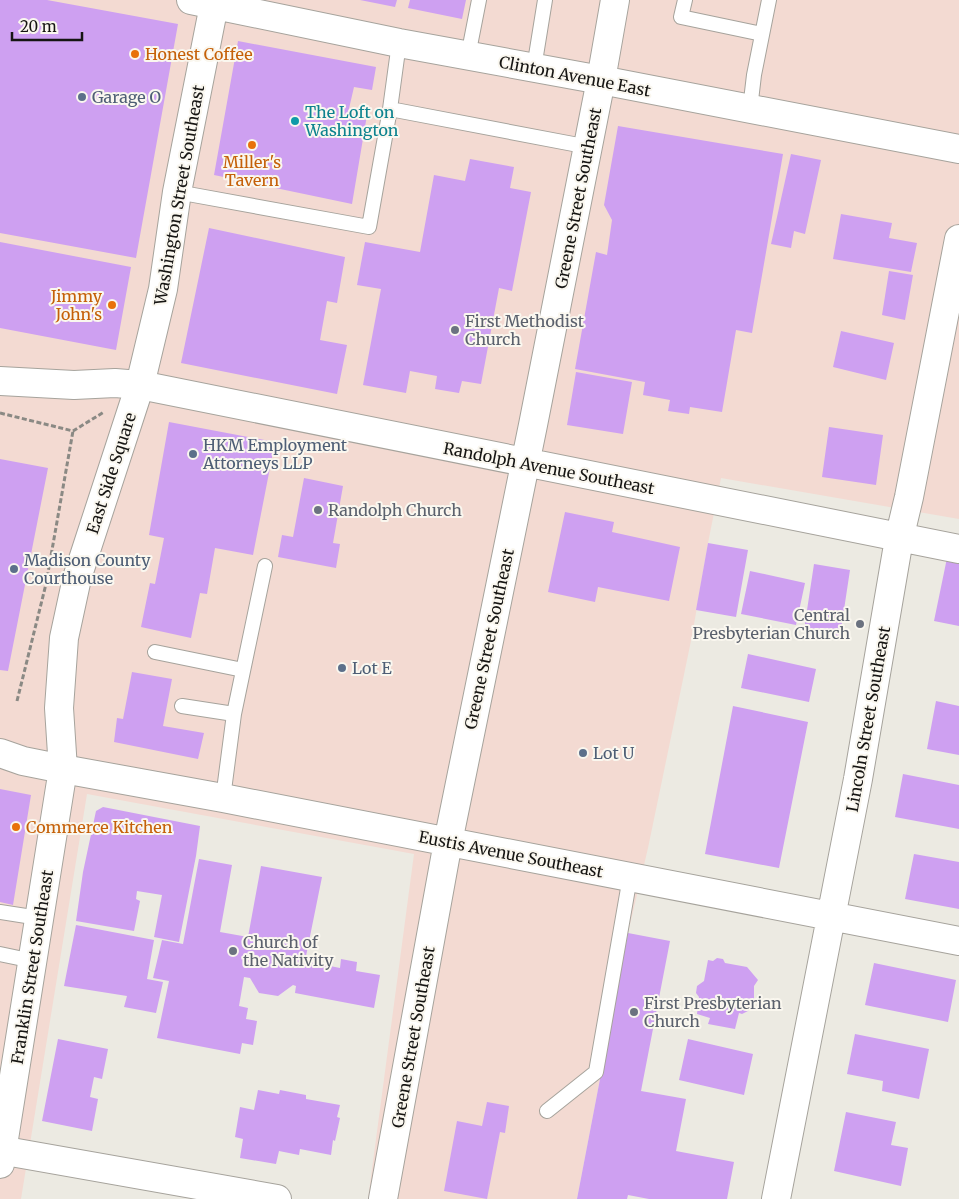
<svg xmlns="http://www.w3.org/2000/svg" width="959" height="1199" font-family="Merriweather,serif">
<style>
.commercial{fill:#f3dad2}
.building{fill:#cea0f1}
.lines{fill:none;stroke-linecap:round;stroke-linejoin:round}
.lane-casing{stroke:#a6a39c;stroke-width:16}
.street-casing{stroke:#a6a39c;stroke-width:30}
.secondary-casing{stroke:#a6a39c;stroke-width:30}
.path{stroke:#8a8984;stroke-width:3;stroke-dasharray:5 2.5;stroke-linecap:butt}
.lane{stroke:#fff;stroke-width:14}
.street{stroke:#fff;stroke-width:28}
.secondary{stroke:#fff;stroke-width:28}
.food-dot{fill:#e8710a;stroke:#faf7ef;stroke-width:2}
.service-dot{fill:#5c6f8a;stroke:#faf7ef;stroke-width:2}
.culture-dot{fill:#0f9aa8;stroke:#faf7ef;stroke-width:2}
.worship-dot{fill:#6b7280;stroke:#faf7ef;stroke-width:2}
.labels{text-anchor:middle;stroke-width:4;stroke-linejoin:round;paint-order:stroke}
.food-label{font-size:16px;fill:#c56008;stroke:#faf7ef;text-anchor:start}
.street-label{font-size:16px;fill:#161513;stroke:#faf7ef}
.service-label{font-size:16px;fill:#4e5e75;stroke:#faf7ef;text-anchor:start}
.culture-label{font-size:16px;fill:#0d838f;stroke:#faf7ef;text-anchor:start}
.worship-label{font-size:16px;fill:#5b616d;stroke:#faf7ef;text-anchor:start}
</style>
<rect width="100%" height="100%" fill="#eceae2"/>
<path class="commercial" d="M0,0h959v519l-238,-41 -13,65 -16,93 -44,212 -20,85 -51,266h-209l46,-345 -327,-60 -66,405h-21z"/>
<path class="building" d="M0,0h47l131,24 -42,234 -136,-25z
M360,0h37l-2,7z
M410,0h56l-4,19 -54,-11z
M238,41l138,26 -4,23 -18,-3 -6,26 19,2 -15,89 -138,-29z
M618,126l165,28 -31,179 -16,-3 -14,82 -32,-5 -1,7 -21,-3 2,-11 -27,-5 2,-13 -70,-13 21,-117 11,3 5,-35 -8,-15z
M791,154l30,6 -16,74 -11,-3 -3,17 -20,-4z
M470,159l44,8 -4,21 21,4 -19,99 -13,-3 -18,96 -19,-3 -3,12 -24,-4 2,-13 -27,-5 -4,22 -43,-8 18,-96 -24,-4 8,-43 55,10 14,-77 31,6z
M841,214l51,9 -3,15 28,5 -6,29 -78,-13z
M209,228l136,29 -8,46 -10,-2 -7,39 27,5 -10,49 -156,-31z
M0,242l131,25 -15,83 -116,-22z
M889,271l24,4 -8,45 -23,-5z
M841,331l53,12 -8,37 -53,-13z
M576,372l56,10 -9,52 -56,-9z
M169,422l106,20 -22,113 -38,-7 -8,46 -7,-1 -9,45 -50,-11 9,-44 5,1 9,-46 -15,-3z
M829,427l54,8 -7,50 -54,-8z
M0,459l48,9 -40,203 -8,-1z
M304,478l39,8 -10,57 7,1 -4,24 -58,-11 4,-22 11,2z
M565,512l49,10 -2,10 68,15 -11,54 -71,-14 -3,15 -47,-10z
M708,543l40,7 -12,67 -40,-7z
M947,558l12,2v66l-25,-5z
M814,564l36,6 -10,66 -36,-6z
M750,571l55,12 -9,42 -55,-11z
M748,654l68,15 -7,33 -68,-14z
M132,672l40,7 -9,47 41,7 -6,26 -84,-17 3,-24 6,1z
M936,701l23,5v49l-32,-6z
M733,706l75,16 -29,146 -74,-14z
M903,774l56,11v44l-64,-12z
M0,789l31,6 -18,110 -13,-3z
M103,807l97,19 -4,30 -17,86 -25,-5 8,-42 -25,-4 -1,8 4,2 -6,30 -58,-10 7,-49 13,-61z
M914,854l45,8v47l-54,-10z
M199,859l33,6 -12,67 28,5 13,-71 61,11 -17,84 35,7 1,-9 16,3 -1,9 24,4 -6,33 -79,-15 1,-7 -3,-1 -15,11 -19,-3 -9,-15 -6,-1 -5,29 9,2 -2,11 11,2 -4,24 -11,-2 -2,11 -83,-16 12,-57 -16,-3 9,-38 21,4z
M76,925l78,15 -7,39 16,3 -7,31 -32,-6 3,-11 -63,-10z
M628,933l42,8 -29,150 45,8 -10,52 58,11 -7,37h-78l-21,-4 -1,4h-50z
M717,958l6,1 2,4 22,4 11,13 -4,6v16l-6,9 -6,3 -3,-1 -4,16 -27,-5 2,-6 -13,-4 2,-17 -3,-4 1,-7 7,-5 4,-21 5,1z
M874,963l82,17 -8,42 -83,-17z
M855,1034l74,15 -10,50 -37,-8 1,-10 -36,-7z
M58,1039l50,10 -6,30 -8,-2 -4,20 8,2 -6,32 -50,-10z
M688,1039l65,15 -9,41 -65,-15z
M258,1090l21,4 1,-4 26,5v4l34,6 -3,12 3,1 -5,23 -2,-1 -2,15 -31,-6 -1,6 -20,-4 -3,13 -36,-6 3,-19 -8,-2 5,-30 14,3z
M487,1102l22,4 -4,27 -5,-1 -13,67 -43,-8 13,-70 25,5z
M846,1112l50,10 -5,23 17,3 -7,38 -67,-15z"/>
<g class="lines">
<g class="lane-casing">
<path id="lane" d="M685,0l-4,17 81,17
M468,56l11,-56
M534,68l11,-68
M390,109l199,38
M750,109l4,-34 15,-75
M177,192l192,35 21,-118 9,-66
M155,652l88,18
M182,706l52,8
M223,798l11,-84 31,-148
M0,912l39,6
M0,954l33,7
M547,1111l49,-39 34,-195"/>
</g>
<g class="street-casing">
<path id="street" d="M0,381l74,4 41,-2 25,2 819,164
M63,769l160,29 736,143
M0,1150l277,49
M383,1199l65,-357 85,-417 68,-345
M776,1199l82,-420 41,-240 10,-42 50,-258"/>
</g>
<g class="secondary-casing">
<path id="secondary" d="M191,0l208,43 202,37 358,69
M601,80l14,-80
M0,753l23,8 40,8
M0,1164l63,-395 -4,-61 5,-70 13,-60 63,-193 23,-96 14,-97 38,-192"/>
</g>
<path class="path" d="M0,413l73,18 31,-19
M17,701l29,-117 27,-153"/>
<use href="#lane" class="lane"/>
<use href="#street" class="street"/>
<use href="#secondary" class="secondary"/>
</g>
<g class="food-dot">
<circle cx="135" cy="54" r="5"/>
<circle cx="252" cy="145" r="5"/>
<circle cx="112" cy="305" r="5"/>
<circle cx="16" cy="827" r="5"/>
</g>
<g class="service-dot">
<circle cx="82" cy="97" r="5"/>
<circle cx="193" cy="454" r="5"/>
<circle cx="14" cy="569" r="5"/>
<circle cx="342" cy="668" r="5"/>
<circle cx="583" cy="753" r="5"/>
</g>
<circle class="culture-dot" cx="295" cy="121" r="5"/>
<g class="worship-dot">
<circle cx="455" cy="330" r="5"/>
<circle cx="318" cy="510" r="5"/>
<circle cx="860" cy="624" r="5"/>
<circle cx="233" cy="951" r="5"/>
<circle cx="634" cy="1012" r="5"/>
</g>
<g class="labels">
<g class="food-label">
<text x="145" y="60">Honest Coffee</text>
<text x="252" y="168" text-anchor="middle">Miller's<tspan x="252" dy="18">Tavern</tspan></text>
<text x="102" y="302" text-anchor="end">Jimmy<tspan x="102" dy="18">John's</tspan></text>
<text x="26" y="833">Commerce Kitchen</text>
</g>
<g class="street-label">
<text transform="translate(575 76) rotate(11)" y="6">Clinton Avenue East</text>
<text transform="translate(179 195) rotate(-80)" y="6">Washington Street Southeast</text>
<text transform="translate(578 198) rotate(-79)" y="6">Greene Street Southeast</text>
<text transform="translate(549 468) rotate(11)" y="6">Randolph Avenue Southeast</text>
<text transform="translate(111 473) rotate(-72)" y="6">East Side Square</text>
<text transform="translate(489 639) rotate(-78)" y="6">Greene Street Southeast</text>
<text transform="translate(868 719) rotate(-80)" y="6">Lincoln Street Southeast</text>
<text transform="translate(511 854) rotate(11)" y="6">Eustis Avenue Southeast</text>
<text transform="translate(32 967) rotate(-81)" y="6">Franklin Street Southeast</text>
<text transform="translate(413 1037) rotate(-80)" y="6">Greene Street Southeast</text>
</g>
<g class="service-label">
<text x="92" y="103">Garage O</text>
<text x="203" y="451">HKM Employment<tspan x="203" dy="18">Attorneys LLP</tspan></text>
<text x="24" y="566">Madison County<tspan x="24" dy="18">Courthouse</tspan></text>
<text x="352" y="674">Lot E</text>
<text x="593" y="759">Lot U</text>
</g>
<g class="culture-label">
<text x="305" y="118">The Loft on<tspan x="305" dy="18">Washington</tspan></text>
</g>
<g class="worship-label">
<text x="465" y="327">First Methodist<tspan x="465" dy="18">Church</tspan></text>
<text x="328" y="516">Randolph Church</text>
<text x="850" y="621" text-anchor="end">Central<tspan x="850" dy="18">Presbyterian Church</tspan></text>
<text x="243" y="948">Church of<tspan x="243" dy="18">the Nativity</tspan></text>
<text x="644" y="1009">First Presbyterian<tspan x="644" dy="18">Church</tspan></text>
</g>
</g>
<path d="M12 32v8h70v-8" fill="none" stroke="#161513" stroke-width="2.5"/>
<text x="20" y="32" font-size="15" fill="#161513" stroke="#faf7ef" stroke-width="4" paint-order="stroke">20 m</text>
</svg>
